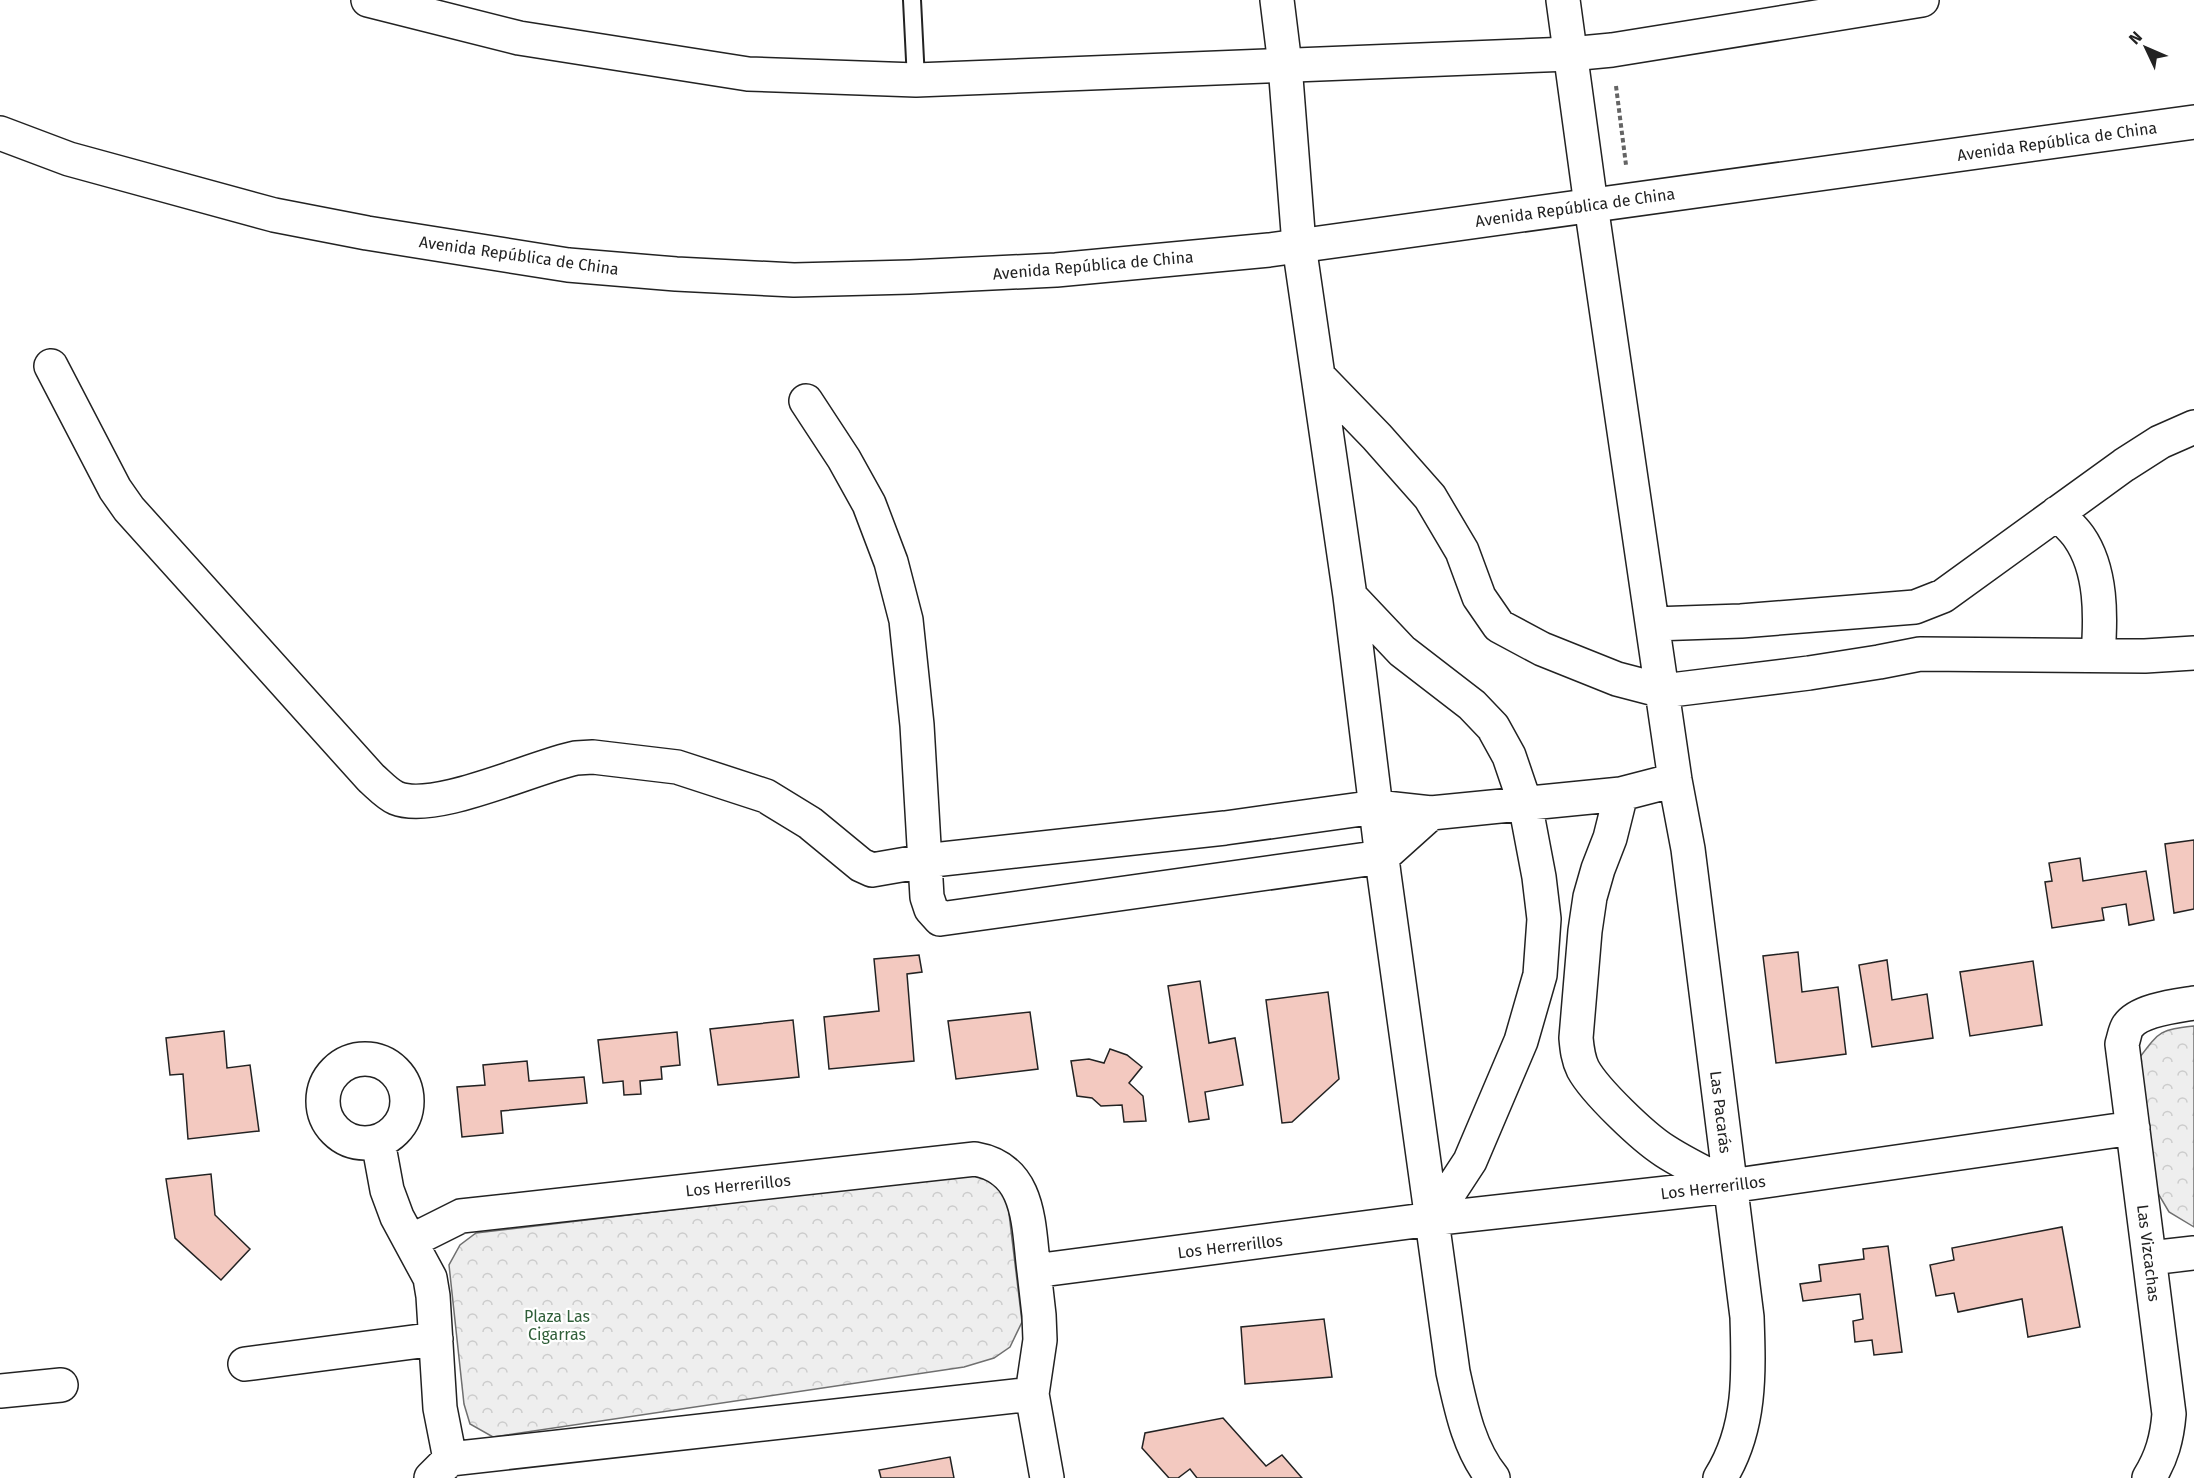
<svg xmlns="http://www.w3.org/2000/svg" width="2194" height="1478" font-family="'Fira Sans',sans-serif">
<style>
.forest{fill:url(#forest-crowns);stroke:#6f6f6f;stroke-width:1.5}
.building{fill:#f3c9c0;stroke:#222;stroke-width:1.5}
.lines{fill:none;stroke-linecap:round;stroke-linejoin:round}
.lane-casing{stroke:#222;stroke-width:20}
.street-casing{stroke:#222;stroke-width:36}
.secondary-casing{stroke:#222;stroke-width:36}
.path{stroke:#646464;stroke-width:4;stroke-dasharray:4.5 3;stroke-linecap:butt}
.lane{stroke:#fff;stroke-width:16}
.street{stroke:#fff;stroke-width:33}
.secondary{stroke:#fff;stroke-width:33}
.labels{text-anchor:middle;stroke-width:4.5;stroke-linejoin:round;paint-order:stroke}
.street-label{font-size:16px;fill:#222;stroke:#fff}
.park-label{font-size:16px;fill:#2f5e38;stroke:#fff}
</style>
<defs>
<pattern id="forest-crowns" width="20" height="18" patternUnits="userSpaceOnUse" patternTransform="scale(1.5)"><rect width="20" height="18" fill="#eee"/><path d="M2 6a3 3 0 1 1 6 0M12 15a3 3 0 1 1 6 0" fill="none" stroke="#ccc"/></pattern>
</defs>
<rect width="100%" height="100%" fill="#fff"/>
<path class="forest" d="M2194,1026v201l-25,-15 -13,-22 -16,-133c20,-27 21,-27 54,-31z
M969,1175l16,3 22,19 15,125 -12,25 -16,11 -30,9 -471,70 -23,-13 -6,-20 -15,-139 11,-20 16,-12z"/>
<path class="building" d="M2194,840v69l-20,4 -9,-69z
M2080,858l3,23 63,-10 8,49 -25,5 -3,-21 -24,4 2,12 -52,8 -7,-46 7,-1 -3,-18z
M1798,952l4,40 36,-5 8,67 -70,9 -13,-107z
M919,955l3,17 -15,2 7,87 -85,8 -5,-52 55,-6 -5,-52z
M1887,960l5,40 35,-6 6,44 -61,9 -13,-82z
M2033,961l9,64 -72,11 -10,-64z
M1200,981l9,62 26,-5 8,47 -38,7 4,27 -20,3 -21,-136z
M1328,992l11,87 -47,43 -10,1 -16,-123z
M1030,1012l8,57 -82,10 -8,-58z
M793,1020l6,57 -81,8 -8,-56z
M224,1031l3,37 23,-3 9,66 -71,8 -5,-65 -13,1 -4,-37z
M677,1032l3,33 -19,2 1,12 -22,2 1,13 -17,1 -1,-14 -20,2 -5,-43z
M1110,1049l17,6 15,12 -13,16 14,13 3,25 -22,1 -2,-17 -21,1 -9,-8 -15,-2 -6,-35 18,-2 15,4z
M527,1061l2,20 55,-4 3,26 -86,8 2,22 -41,4 -5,-50 28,-2 -2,-20z
M211,1174l4,41 35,34 -29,31 -46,-42 -9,-59z
M2062,1227l18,100 -52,10 -6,-38 -64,13 -4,-19 -18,3 -6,-31 24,-5 -2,-12z
M1888,1246l14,106 -28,3 -2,-15 -17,2 -2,-21 10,-2 -3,-25 -57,7 -3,-17 21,-3 -2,-16 45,-6 -1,-10z
M1324,1319l8,58 -87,7 -4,-57z
M1223,1418l43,48 16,-11 20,23h-105l-7,-9 -12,9h-9l-27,-30 3,-15z
M950,1457l4,21h-73l-2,-8z"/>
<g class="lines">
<g class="lane-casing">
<path id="lane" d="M912,0l4,80"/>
</g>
<g class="street-casing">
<path id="street" d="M1277,0l8,65 14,180 51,351 34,278 69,498c8,36 16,77 40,106
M1563,0l28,205 84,575 13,69 59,468c2,56 4,112 -27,161
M51,366l64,123 14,20 242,269c7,6 16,16 25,20 39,16 136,-31 180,-40l17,-1 84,10 89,29 44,27 51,42 11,5 52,-9 301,-33 151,-21 55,6 190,-19 54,-14
M1318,376l59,61 53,60 32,54 17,46 20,29 43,23 75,30 46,12 146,-18 70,-11 41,-8 225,2 49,-3
M806,401l38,58 25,45 22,58 15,58 11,105 10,172 4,12 9,10 442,-62 49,-44
M2057,513c7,8 16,15 22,24 23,33 22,80 19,118
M1350,596l52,55 70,54 21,22 16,29 16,47 14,74 5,42 -4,56 -19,66 -51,120 -38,58
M1653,624l88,-3 174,-14 28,-11 181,-131 36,-23 34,-15
M1621,794l-11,44 -12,31 -8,28 -5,34 -9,107c1,11 2,21 7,31 12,22 60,68 82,82 20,13 43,24 65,35
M323 1101a42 42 0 1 1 84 0a42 42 0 1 1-84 0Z
M378,1141l9,49 10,27 33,61 3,18 7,112 10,51 -19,19
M411,1241l50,-25 514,-57c57,10 53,67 59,112l398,-52 298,-33 403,-58
M2150,1258l44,-5
M245,1364l191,-25
M0,1391l61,-6
M1032,1394l15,84
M450,1459l582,-65 8,-54 -1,-25 -5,-44
M2149,1478c13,-21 18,-40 20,-64l-47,-370c2,-6 3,-14 6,-18 11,-16 48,-20 66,-23"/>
</g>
<g class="secondary-casing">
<path id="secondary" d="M368,0l151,38 229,36 168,6 654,-26 42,-4 310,-50
M0,133l69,26 205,56 93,18 201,32 108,9 118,6 116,-3 146,-7 213,-20 925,-128"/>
</g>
<path class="path" d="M1616,86l10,79"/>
<use href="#lane" class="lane"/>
<use href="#street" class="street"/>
<use href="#secondary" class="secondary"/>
</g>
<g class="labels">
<g class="street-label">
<text transform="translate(2057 141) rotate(-8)" y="6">Avenida República de China</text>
<text transform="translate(1575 207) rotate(-8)" y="6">Avenida República de China</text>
<text transform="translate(519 255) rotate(8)" y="6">Avenida República de China</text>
<text transform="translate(1093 265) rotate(-5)" y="6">Avenida República de China</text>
<text transform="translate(1721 1112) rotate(83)" y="6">Las Pacarás</text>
<text transform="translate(738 1185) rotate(-6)" y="6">Los Herrerillos</text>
<text transform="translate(1713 1187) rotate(-7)" y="6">Los Herrerillos</text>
<text transform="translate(1230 1246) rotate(-7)" y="6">Los Herrerillos</text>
<text transform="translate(2149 1253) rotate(83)" y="6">Las Vizcachas</text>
</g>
<g class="park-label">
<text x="557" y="1322">Plaza Las<tspan x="557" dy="18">Cigarras</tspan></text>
</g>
</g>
<g transform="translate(2146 48) rotate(314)" stroke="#ffffff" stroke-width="4.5" paint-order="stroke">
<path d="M0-4.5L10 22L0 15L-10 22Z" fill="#222222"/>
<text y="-9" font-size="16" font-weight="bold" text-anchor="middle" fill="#222222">N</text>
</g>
</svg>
